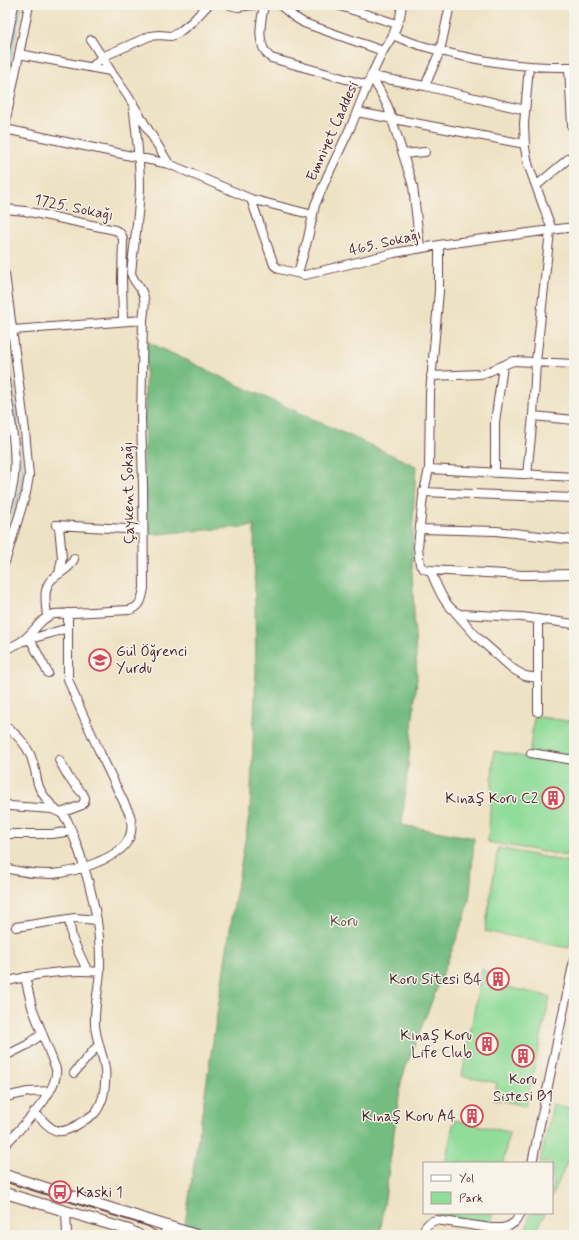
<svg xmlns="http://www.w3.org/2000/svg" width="579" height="1240" font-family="Mynerve,sans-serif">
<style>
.green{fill:#90dc99;stroke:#6d7e62}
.forest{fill:#74bc81;stroke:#5f6e56}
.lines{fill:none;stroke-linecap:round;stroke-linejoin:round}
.stream{stroke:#49aac8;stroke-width:1.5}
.minor-casing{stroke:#633c42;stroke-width:10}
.major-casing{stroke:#633c42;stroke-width:12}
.minor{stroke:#fff;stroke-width:8}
.major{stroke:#fff;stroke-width:10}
.tram{stroke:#4a1f2b;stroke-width:1}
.labels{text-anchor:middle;stroke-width:3;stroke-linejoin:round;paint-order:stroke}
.street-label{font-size:15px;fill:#4a1f2b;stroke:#f7f3e8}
.poi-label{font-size:15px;fill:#4a1f2b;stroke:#f7f3e8;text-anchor:end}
.park-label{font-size:15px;fill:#5c4e46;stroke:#f7f3e8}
</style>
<rect width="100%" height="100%" fill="#f7f3e8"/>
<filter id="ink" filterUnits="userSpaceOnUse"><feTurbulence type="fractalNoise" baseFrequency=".025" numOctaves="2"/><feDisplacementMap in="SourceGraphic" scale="8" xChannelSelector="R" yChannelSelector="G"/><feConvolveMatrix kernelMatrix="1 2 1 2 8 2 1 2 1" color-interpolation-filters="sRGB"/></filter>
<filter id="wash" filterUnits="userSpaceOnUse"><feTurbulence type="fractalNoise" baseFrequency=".012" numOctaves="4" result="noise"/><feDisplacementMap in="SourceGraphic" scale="16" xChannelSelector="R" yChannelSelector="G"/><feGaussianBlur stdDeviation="0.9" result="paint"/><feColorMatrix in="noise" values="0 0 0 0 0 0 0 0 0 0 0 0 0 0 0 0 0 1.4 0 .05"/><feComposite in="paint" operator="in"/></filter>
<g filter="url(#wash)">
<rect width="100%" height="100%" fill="#eee2c4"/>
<path class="green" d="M534,716l40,6v135l-86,-15 6,-91 35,7z
M498,848l76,15v58l-5,27 -84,-17z
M482,969l6,3 -1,10 63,15 -24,109 -32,-7 3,-16 -35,-7z
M553,1104l21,5v37l-22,51v-34h-12z
M454,1120l55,12 -6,31h-58z
M435,1213h58l-2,9 -52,-5z
M530,1213h15l-10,22 -9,-4z"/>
<path class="forest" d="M146,341l92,44 178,81 -3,55 -1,49 5,109 -15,146 72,13 -4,57 -5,22 -58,147 -6,18 -21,153h-162l-33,-11 46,-301 19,-112 6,-138 -2,-147 -109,9 -1,-70z"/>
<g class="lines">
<path class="stream" d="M5,87l16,-82
M5,321l17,151 -2,19 -15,50"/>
</g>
</g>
<g filter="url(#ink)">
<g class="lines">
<g class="minor-casing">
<path id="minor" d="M230,5l8,2 16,-2
M264,5c-3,17 -9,40 7,53l96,27
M280,5l13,11 11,7 79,28
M337,5l60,19
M393,35c14,7 29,11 44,15 44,12 91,18 137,17
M91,40l21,33
M5,50l9,-45
M19,54l91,17 4,5 14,20 41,68
M529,66l-5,58 1,24 3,16 24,66
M92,67l10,-10 48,-21 9,-1 12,1 7,-3 15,-12 15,-16
M569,67l3,59 2,5
M371,76l9,15 8,16 25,79 7,62
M371,76l54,10 100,24
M425,86l15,-35 10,-46
M133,103c3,28 7,56 7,84 -1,29 -6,57 -9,86 2,8 7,11 10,17 6,10 3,20 2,30
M357,112l168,32
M5,124l24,-119
M5,129l164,35 82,35 62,16
M403,154l22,-2
M536,186l38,-32
M251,199l23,66 5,4 26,6 89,-22 51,-9 129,-17
M5,209l20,2 90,19c5,2 8,5 8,11l-1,38 1,42
M439,245v46l-9,102 -1,76 -6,27 -5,51 2,18 4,4 4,1 96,5 50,-1
M298,273l10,-35 7,-33 12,-28 25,-53 19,-48 12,-25 10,-16 7,-18 2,-12
M5,274l20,157 4,45 -3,17 -21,69
M431,376l50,-2 9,-3 23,-10 61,3
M5,381c4,30 12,66 9,96 -1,13 -5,26 -9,39
M533,416l41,4
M429,469l145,8
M495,473v-51l8,-56
M527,475l6,-59 3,-54 14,-131
M423,492l151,6
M56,525l87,5
M420,529l76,2 78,9
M430,570c7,15 14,38 30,44l62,3 52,7
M59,574l3,-16 -3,-32
M455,612l23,26 35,31 12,7 13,2
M47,617c-1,-14 -6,-32 9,-41 7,-5 14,-8 18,-17
M538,619v93
M30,639l18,34
M24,641l44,-13v-15
M5,649c11,-3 20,-9 27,-17 7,-8 12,-15 22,-18l75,-4c12,-3 13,-11 15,-22l-1,-103 -2,-66 2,-99 -130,10
M5,726c13,9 24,21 28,37 3,8 3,16 6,24 4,9 10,16 17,23
M531,753l43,7
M59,760l10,18 14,16 2,4 -1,4 -2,3 -21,8
M5,803l5,3 42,3 9,4 6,7c5,11 9,23 13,34 13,40 21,74 20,116 -1,18 -6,37 -5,55 1,15 8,29 10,44 1,10 0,19 -2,28 -2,6 -4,11 -8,16 -5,4 -12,8 -18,12 -22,14 -27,2 -43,-13
M5,834h47l20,-3
M5,868c15,4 30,6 46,6 16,-1 31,-5 47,-12 22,-9 39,-21 32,-47l-29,-60 -26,-58 -7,-18v-51
M69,919l3,19 15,32
M16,927l59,-9 22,2
M5,982c29,-8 65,-13 95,-10
M5,1056l22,-11 15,-11
M74,1073l25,-29
M5,1097l23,-5 22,-1
M5,1145c15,-17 54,-53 51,-76l-24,-62 -7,-30
M532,1163l42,-203
M66,1211l1,24
M163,1235l6,-9
M422,1235c2,-8 6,-13 14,-15l55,8h11l7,-2 6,-4 6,-9"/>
</g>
<g class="major-casing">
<path id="major" d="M5,1175l191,60
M5,1193l124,37 10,5"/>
</g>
<use href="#minor" class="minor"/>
<use href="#major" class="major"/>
<path class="tram" d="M5,1182l142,44 12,7 3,2"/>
</g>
</g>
<defs>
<g id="school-ring" transform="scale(1.15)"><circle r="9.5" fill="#f7f3e8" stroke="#d1495b" stroke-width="1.5"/><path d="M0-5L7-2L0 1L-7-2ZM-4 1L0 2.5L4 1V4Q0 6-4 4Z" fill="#d1495b"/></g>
<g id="building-ring" transform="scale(1.15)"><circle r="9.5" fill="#f7f3e8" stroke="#d1495b" stroke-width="1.5"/><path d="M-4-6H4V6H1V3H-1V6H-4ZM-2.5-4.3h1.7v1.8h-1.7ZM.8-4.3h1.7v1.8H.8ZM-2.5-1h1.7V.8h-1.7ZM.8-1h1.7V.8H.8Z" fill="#d1495b"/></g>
<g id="bus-ring" transform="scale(1.15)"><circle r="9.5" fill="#f7f3e8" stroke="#d1495b" stroke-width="1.5"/><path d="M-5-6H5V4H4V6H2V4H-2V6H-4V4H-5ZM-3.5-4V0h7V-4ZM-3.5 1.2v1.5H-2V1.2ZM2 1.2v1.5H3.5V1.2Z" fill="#d1495b"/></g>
</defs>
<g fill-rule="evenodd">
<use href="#school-ring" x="100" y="660"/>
<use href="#building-ring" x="553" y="798"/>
<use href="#building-ring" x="498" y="979"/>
<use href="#building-ring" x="487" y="1044"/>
<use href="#building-ring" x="523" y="1056"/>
<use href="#building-ring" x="472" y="1116"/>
<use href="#bus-ring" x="60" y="1192"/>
</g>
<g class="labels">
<g class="street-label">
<text transform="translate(332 131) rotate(-66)" y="5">Emniyet Caddesi</text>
<text transform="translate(74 207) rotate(12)" y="5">1725. Sokağı</text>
<text transform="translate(385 242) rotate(-13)" y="5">465. Sokağı</text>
<text transform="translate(128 493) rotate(-91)" y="5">Çaykent Sokağı</text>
</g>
<g class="poi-label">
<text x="116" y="656" text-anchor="start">Gül Öğrenci<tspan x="116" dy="17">Yurdu</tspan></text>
<text x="538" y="803">Kınaş Koru C2</text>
<text x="482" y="984">Koru Sitesi B4</text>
<text x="472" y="1040">Kınaş Koru<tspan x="472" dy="17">Life Club</tspan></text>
<text x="523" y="1084" text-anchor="middle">Koru<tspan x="523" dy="17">Sistesi B1</tspan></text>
<text x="456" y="1121">Kınaş Koru A4</text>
<text x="76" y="1197" text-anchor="start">Kaski 1</text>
</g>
<g class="park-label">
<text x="344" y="926">Koru</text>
</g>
</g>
<rect width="579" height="1240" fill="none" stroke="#f7f3e8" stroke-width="20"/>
<rect x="423" y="1162" width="130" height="52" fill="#f7f3e8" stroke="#b29e9c"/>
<rect x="431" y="1175" width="20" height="6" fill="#ffffff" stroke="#b29e9c"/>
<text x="459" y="1182" font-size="12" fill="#4a1f2b">Yol</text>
<rect x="431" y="1192" width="20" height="12" fill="#90dc99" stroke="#b29e9c"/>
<text x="459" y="1202" font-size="12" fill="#4a1f2b">Park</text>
</svg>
